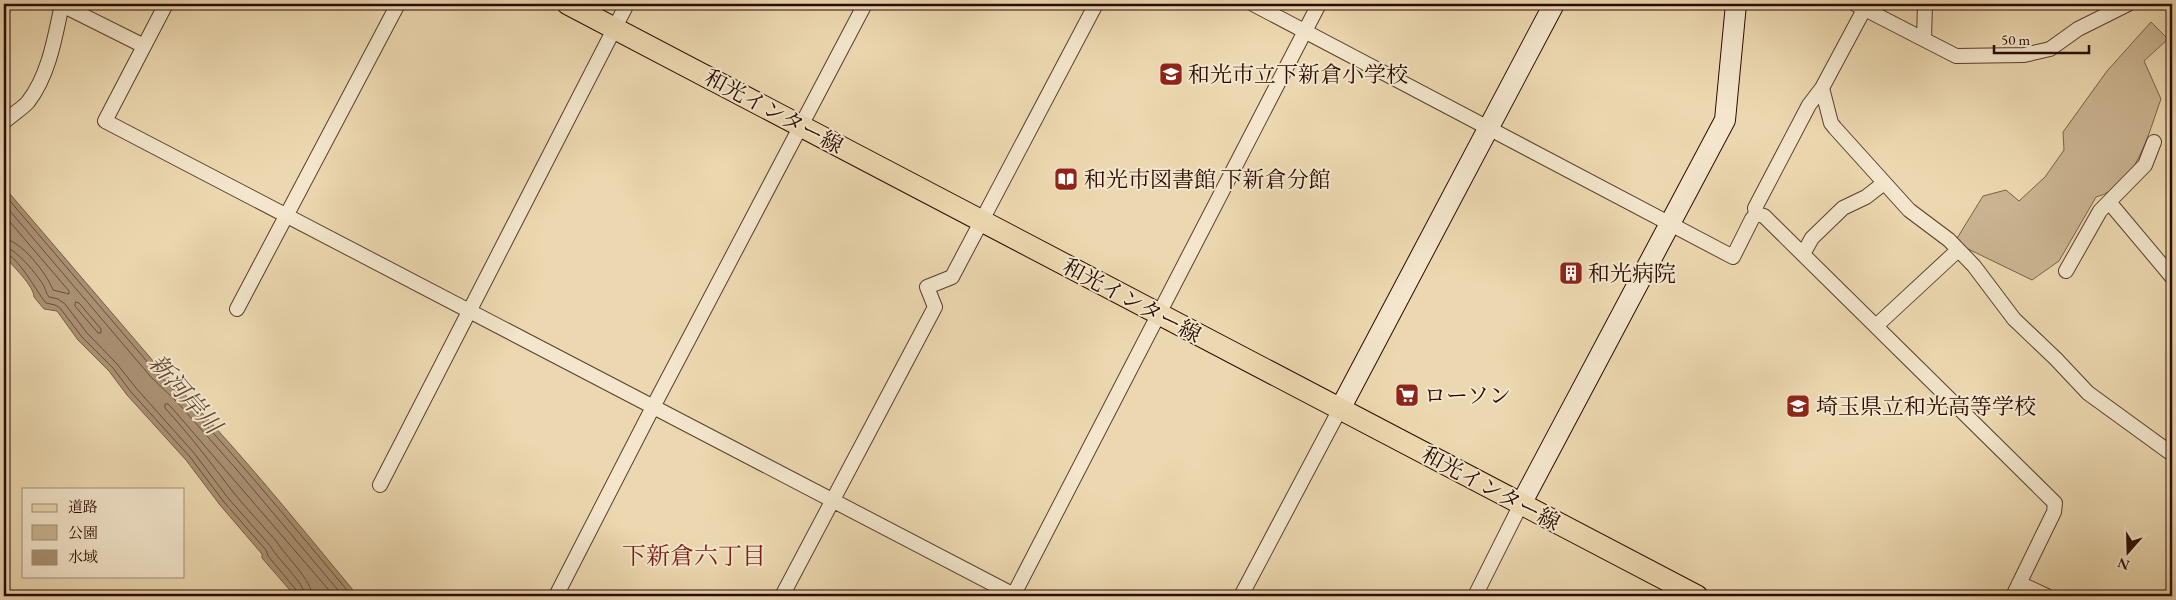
<svg xmlns="http://www.w3.org/2000/svg" width="2176" height="600" font-family="'EB Garamond','Noto Serif JP',serif">
<style>
.green{fill:#cbb592;stroke:#7b6049}
.water{fill:#aa9274;stroke:#775c46}
.lines{fill:none;stroke-linecap:round;stroke-linejoin:round}
.shore{stroke:#6a4e3a;stroke-width:1}
.street-casing{stroke:#5b3e2c;stroke-width:16}
.secondary-casing{stroke:#2b0a00;stroke-width:22}
.primary-casing{stroke:#2b0a00;stroke-width:23}
.street{stroke:#f3e6cc;stroke-width:14}
.secondary{stroke:#f3e6cc;stroke-width:20}
.primary{stroke:#ecd8b0;stroke-width:21}
.labels{text-anchor:middle;stroke-width:4;stroke-linejoin:round;paint-order:stroke}
.poi-label{font-size:22px;fill:#2b0a00;stroke:#f3e6cc;text-anchor:start}
.street-label{font-size:22px;fill:#2b0a00;stroke:#f3e6cc}
.water-label{font-size:24px;font-style:italic;fill:#644734;stroke:#f3e6cc}
.neighbourhood-label{font-size:24px;fill:#7a1f14;stroke:#f3e6cc}
</style>
<rect width="100%" height="100%" fill="#ecd8b0"/>
<filter id="stains"><feTurbulence type="fractalNoise" baseFrequency=".004" numOctaves="4"/><feColorMatrix values="0 0 0 0 .2 0 0 0 0 .09 0 0 0 0 .02 0 0 0 .5 -.17"/></filter>
<radialGradient id="worn" r=".72"><stop offset=".6" stop-color="#630" stop-opacity="0"/><stop offset="1" stop-color="#630" stop-opacity=".3"/></radialGradient>
<path class="green" d="M2151,22l17,17 -24,22 17,38c-13,35 -24,87 -65,98l-37,64 -27,19 -68,-33 -8,-7 27,-44 23,-6 13,11 26,-24 19,-27 -1,-18 44,-61z"/>
<path class="water" d="M4,187l156,182c71,71 134,150 198,227h-63l-33,-38v-4l-42,-49 -34,-45 -59,-65 -18,-24 -31,-31 -21,-29 -13,-2 -10,-12c0,-11 -22,-32 -30,-41z"/>
<g class="lines">
<path class="shore" d="M4,194l152,178c70,71 132,148 196,224
M4,204l147,173 27,26 59,67 106,126
M4,215l65,76v3l-16,-4c-6,-16 -32,-50 -49,-51
M4,247c11,0 34,29 40,39 2,5 2,7 5,11l9,2 7,5 22,29 30,31 19,24 58,65 34,45 43,49c7,13 33,35 34,49
M4,253c14,2 33,40 42,50l9,2 5,3 22,29 31,31 18,24 59,65 34,45 42,48 2,6 29,35 1,5
M76,302l3,1 22,26v4h-3l-23,-27z
M312,596c0,-16 -26,-39 -35,-54 -15,-17 -30,-33 -44,-50 -22,-29 -44,-58 -68,-84v-4h3l4,4 162,188"/>
<g class="street-casing">
<path id="street" d="M166,4l-61,117 911,475
M1253,4l480,253 19,-38 4,-5 8,2 291,287 -1,9 -41,84
M1855,4l101,52 68,-1 26,-6 28,-20 50,-25
M1867,4l-45,84 9,35 4,5 74,82 40,30 25,26 40,53 42,40 32,34 84,61
M62,5l82,41
M1924,39l1,-35
M4,122c6,-6 19,-14 24,-20 21,-27 27,-65 34,-98
M2109,202l63,75
M1756,214l-1,-6 54,-103 13,-17
M1803,254l9,-16 31,-30 23,-11 18,-14
M2066,271l34,-60 45,-46 9,-23
M237,309l161,-305
M1876,326l82,-76
M380,485l247,-481
M2019,583l28,13
M556,596l97,-189 212,-403
M782,596l153,-289 -8,-20 25,-10 144,-273
M1013,596l306,-592
M1241,596l99,-187
M1475,596l46,-92"/>
</g>
<g class="secondary-casing">
<path id="secondary" d="M1340,409l214,-405
M1521,504l204,-384 11,-116"/>
</g>
<g class="primary-casing">
<path id="primary" d="M568,4l1129,592"/>
</g>
<use href="#street" class="street"/>
<use href="#secondary" class="secondary"/>
<use href="#primary" class="primary"/>
</g>
<defs>
<g id="school-square" transform="scale(1.25)"><rect x="-9" y="-9" width="18" height="18" rx="4" fill="#8f2418" stroke="#f3e6cc"/><path d="M0-5L7-2L0 1L-7-2ZM-4 1L0 2.5L4 1V4Q0 6-4 4Z" fill="#fff"/></g>
<g id="library-square" transform="scale(1.25)"><rect x="-9" y="-9" width="18" height="18" rx="4" fill="#8f2418" stroke="#f3e6cc"/><path d="M-6-4Q-3-5.5-.7-3.5V5Q-3 3-6 4ZM6-4Q3-5.5 .7-3.5V5Q3 3 6 4Z" fill="#fff"/></g>
<g id="building-square" transform="scale(1.25)"><rect x="-9" y="-9" width="18" height="18" rx="4" fill="#8f2418" stroke="#f3e6cc"/><path d="M-4-6H4V6H1V3H-1V6H-4ZM-2.5-4.3h1.7v1.8h-1.7ZM.8-4.3h1.7v1.8H.8ZM-2.5-1h1.7V.8h-1.7ZM.8-1h1.7V.8H.8Z" fill="#fff"/></g>
<g id="supermarket-square" transform="scale(1.25)"><rect x="-9" y="-9" width="18" height="18" rx="4" fill="#8f2418" stroke="#f3e6cc"/><path d="M-6-5.5h2.5l.6 2H6L4.5 2H-2.5L-4.4-4H-6ZM-1.5 3.2a1.3 1.3 0 1 0 .1 0ZM3 3.2a1.3 1.3 0 1 0 .1 0Z" fill="#fff"/></g>
</defs>
<g fill-rule="evenodd">
<use href="#school-square" x="1171" y="74"/>
<use href="#library-square" x="1066" y="179"/>
<use href="#building-square" x="1571" y="273"/>
<use href="#supermarket-square" x="1407" y="395"/>
<use href="#school-square" x="1798" y="406"/>
</g>
<g class="labels">
<g class="poi-label">
<text x="1188" y="82">和光市立下新倉小学校</text>
<text x="1084" y="187">和光市図書館 下新倉分館</text>
<text x="1588" y="281">和光病院</text>
<text x="1424" y="403">ローソン</text>
<text x="1816" y="414">埼玉県立和光高等学校</text>
</g>
<g class="street-label">
<text transform="translate(774 111) rotate(28)" y="8">和光インター線</text>
<text transform="translate(1132 300) rotate(28)" y="8">和光インター線</text>
<text transform="translate(1491 488) rotate(28)" y="8">和光インター線</text>
</g>
<g class="water-label">
<text transform="translate(185 394) rotate(49)" y="8">新河岸川</text>
</g>
<g class="neighbourhood-label">
<text x="694" y="564">下新倉六丁目</text>
</g>
</g>
<rect width="2176" height="600" fill="none" stroke="#ecd8b0" stroke-width="20"/>
<rect x="5" y="5" width="2166" height="590" fill="none" stroke="#2b0a00" stroke-width="2.5"/>
<rect x="10" y="10" width="2156" height="580" fill="none" stroke="#2b0a00"/>
<rect x="22" y="488" width="162" height="90" fill="#f3e6cc" stroke="#a38e7a"/>
<rect x="32" y="504" width="25" height="8" fill="#ecd8b0" stroke="#a38e7a"/>
<text x="68" y="512" font-size="15" fill="#2b0a00">道路</text>
<rect x="32" y="525" width="25" height="15" fill="#cbb592" stroke="#a38e7a"/>
<text x="68" y="538" font-size="15" fill="#2b0a00">公園</text>
<rect x="32" y="550" width="25" height="15" fill="#aa9274" stroke="#a38e7a"/>
<text x="68" y="562" font-size="15" fill="#2b0a00">水域</text>
<g transform="translate(2128 552) rotate(200)" stroke="#f3e6cc" stroke-width="4" paint-order="stroke">
<path d="M0-4L9 19L0 12L-9 19Z" fill="#2b0a00"/>
<text y="-8" font-size="14" font-weight="bold" text-anchor="middle" fill="#2b0a00">N</text>
</g>
<path d="M1994 45v8h95v-8" fill="none" stroke="#2b0a00" stroke-width="2.5"/>
<text x="2001" y="45" font-size="15" fill="#2b0a00" stroke="#f3e6cc" stroke-width="4" paint-order="stroke">50 m</text>
<rect width="100%" height="100%" filter="url(#stains)"/>
<rect width="100%" height="100%" fill="url(#worn)"/>
</svg>
